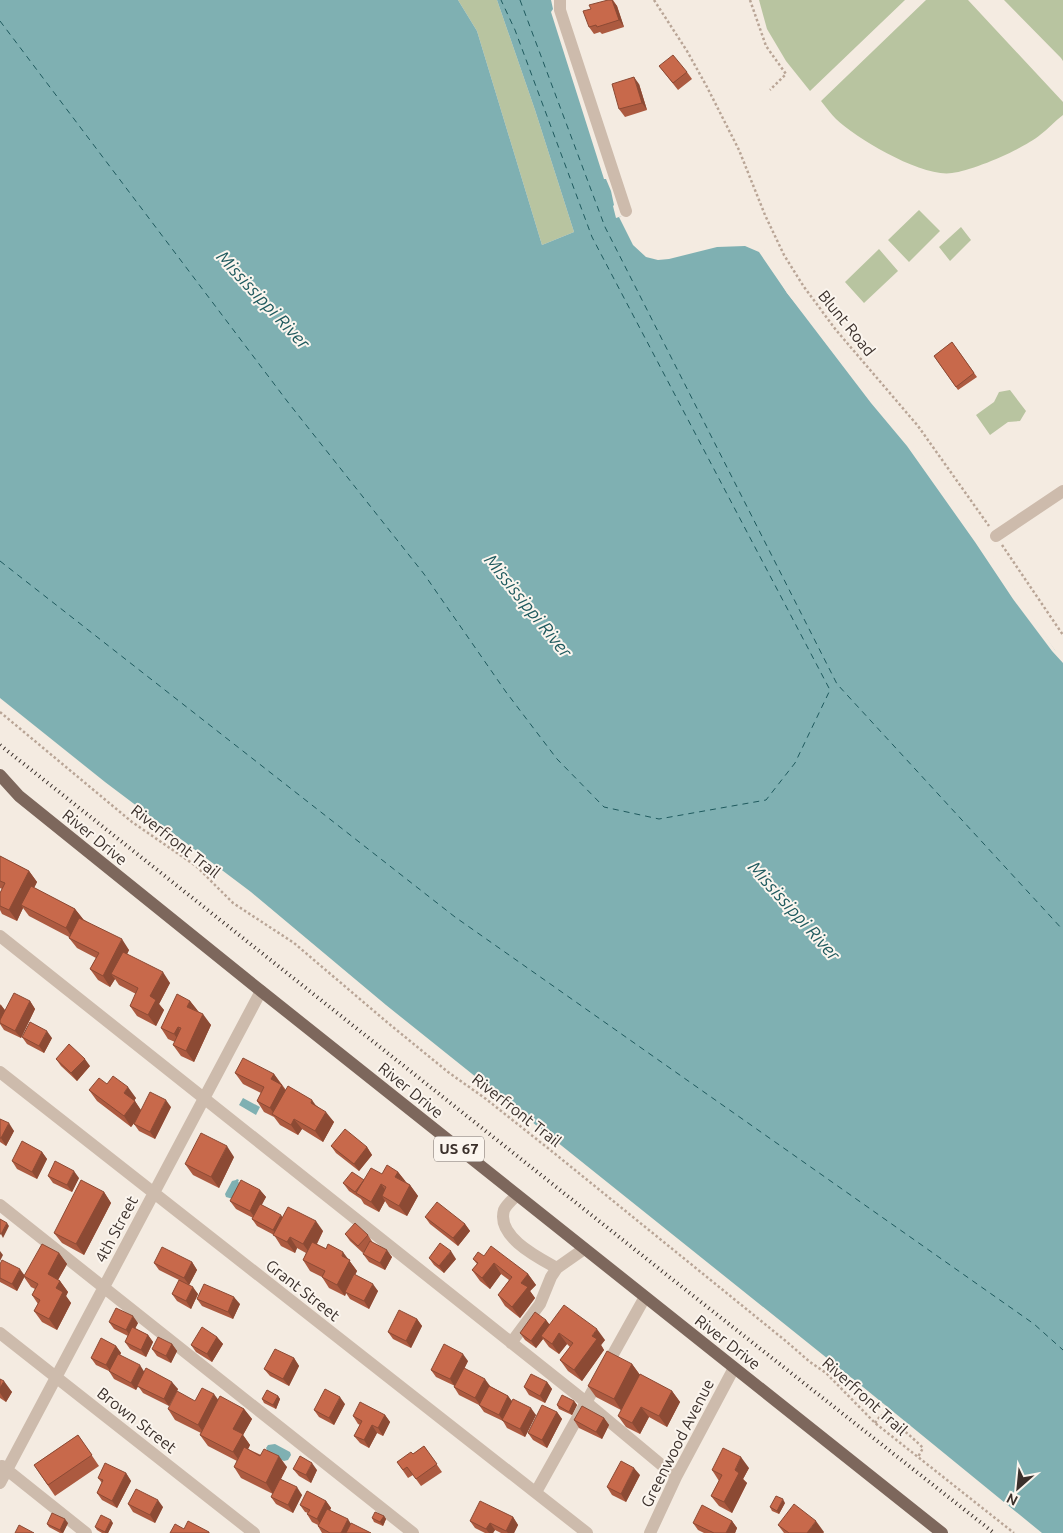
<svg xmlns="http://www.w3.org/2000/svg" width="1063" height="1533" font-family="Ubuntu,sans-serif">
<style>
.green{fill:#b8c4a0}
.water{fill:#7fb0b2}
.pier{fill:#f4ebe1}
.lines{fill:none;stroke-linecap:round;stroke-linejoin:round}
.ferry{stroke:#1f5a5e;stroke-width:1;stroke-dasharray:6 5;stroke-linecap:butt}
.path{stroke:#b9a596;stroke-width:2.5;stroke-dasharray:2.5 2.5;stroke-linecap:butt}
.minor{stroke:#cdbbac;stroke-width:12}
.major{stroke:#7d675c;stroke-width:12}
.rail{stroke:#3b302b;stroke-width:4;stroke-dasharray:1 4;stroke-linecap:butt}
.wall{fill:#ac5a40}
.shaded-wall{fill:#8c4a34}
.building{fill:#c8694b;stroke:#8c4a34}
.labels{text-anchor:middle;stroke-width:4;stroke-linejoin:round;paint-order:stroke}
.shield{fill:#fbf5ee;stroke:#756b66;stroke-width:1}
.shield-label{font-size:15px;font-weight:bold;fill:#3b302b}
.street-label{font-size:16px;fill:#3b302b;stroke:#fbf5ee}
.water-label{font-size:18px;font-style:italic;fill:#1f5a5e;stroke:#fbf5ee}
</style>
<rect width="100%" height="100%" fill="#f4ebe1"/>
<path class="green" d="M458,0h39l38,110 39,122 -32,13 -65,-214z
M759,0h146l-95,91 -24,-30 -19,-32z
M926,0h42l95,102v13c-8,6 -15,14 -23,20 -17,14 -66,35 -88,38 -29,5 -95,-34 -116,-54 -5,-5 -10,-12 -15,-18z
M1004,0h59v61l-2,-3z
M919,210l21,21 -31,31 -21,-22z
M961,227l10,13 -21,21 -11,-14z
M879,249l19,22 -34,32 -19,-21z
M1010,390l16,21 -6,10 -12,1 -18,13 -14,-20 18,-13 5,-10z"/>
<path class="water" d="M0,0h458l19,31 65,214 32,-13 -39,-122 -38,-110h54l2,9 -2,3 53,167h2l5,12 3,14 -1,1 3,12 6,-2 16,30 23,11 75,-17 26,10 25,43 128,156 148,213v871h-21l-179,-146 -477,-382 -135,-113 -146,-110 -105,-84z
M243,1098l17,9 -4,8 -17,-10z
M237,1179l2,1 -1,2 2,1 -7,16 -7,-2 -1,-3 7,-13 4,-1z
M275,1444l15,8 1,3 -3,5 -4,1 -15,-7 -3,-6 2,-3z"/>
<path class="pier" d="M624,215l16,30 22,9 74,-16 28,10 25,44 128,156 65,92 73,110 8,8v5l-11,-12 -39,-52 -38,-57 -68,-96 -36,-43 -84,-110 -28,-41 -14,-6 -28,1 -48,12 -11,1 -12,-3 -13,-12 -14,-28z"/>
<g class="lines">
<path class="ferry" d="M520,0l85,227 232,457 226,246
M0,21l287,380 137,173 82,118 51,67 47,48 55,12 107,-19 29,-37 35,-73 -238,-453 -77,-207 -14,-30
M0,561l455,356 579,407 29,26"/>
<path class="path" d="M654,0l33,51 20,36 32,63 26,65 19,40 20,32 32,43 82,96 71,100
M750,0l16,46 20,28 -16,16
M1002,545l61,90
M0,712l132,110 64,44 37,37 61,40 94,80 60,49 38,27 68,54 233,189 23,20 16,11 49,50 139,110
M875,1423l6,-8c16,9 29,20 42,33l-5,9"/>
<path class="minor" d="M560,0v10l66,201
M996,536l67,-45
M0,936l586,466 90,75
M0,1072l587,461
M517,1195c-4,4 -11,10 -13,15 -8,27 35,48 53,58
M0,1205l413,328
M0,1333l254,200
M511,1343l29,-39 11,-27 6,-9 27,-19
M2,1466l84,67
M0,1483l261,-492
M536,1492l109,-195
M650,1533l26,-56 58,-109"/>
<path class="major" d="M0,775l19,21 242,195 681,542"/>
<path class="rail" d="M0,745l682,542 312,246"/>
</g>
<path class="wall" d="M608,0h5l4,6 7,21 -22,7 -2,-2 -6,2 -5,-7 2,-18z
M659,66l28,6 5,7 -14,11z
M639,84l8,26 -22,7 -6,-8z
M952,342l25,35 -19,13 -24,-34z
M0,856l29,15 8,11 -3,6 41,21 8,10 46,31 -2,4 43,29 -11,21 5,6 -8,16 -19,-10 -7,-10 6,-12 -17,-9 -4,-6 -5,8 -12,-7 -8,-11 6,-11 -19,-10 -8,-10v-1l-40,-21 -6,-8 -6,13 -15,-7 -2,-4v-17l2,-4 -2,-1z
M30,1001l5,8 -14,29 -17,-8 -4,-6v-20l5,6z
M190,1001l8,10 13,14 -17,37 -13,-6 -8,-11 2,-3 -7,-3 -7,-11z
M22,1037l30,1 -8,15 -17,-9z
M56,1059l34,7 -13,15 -16,-15z
M235,1073l39,1 12,16 31,16 17,16 -11,20 -21,-13 -4,6 -18,-10 -6,-8 -10,-5 -7,-11 4,-8 -18,-9z
M107,1084l29,14 -2,2 7,10 30,-3 -16,32 -16,-8 -5,-7 2,-3 -5,6 -34,-26 -8,-11z
M0,1119l14,12 -8,15 -6,-4z
M331,1146l36,1 5,8 -13,16 -23,-18z
M42,1152l5,7 -10,20 -20,-10 -5,-8z
M234,1157l-15,31 -26,-13 -8,-11z
M398,1172l8,10 4,3 8,11 -11,20 -18,-9 -4,-6 -6,11 -15,-8 -3,-5 -12,-8 -6,-8 21,-3 18,-6z
M48,1176l31,2 -7,14 -19,-9z
M260,1190l6,7 -5,8 21,13 41,13 -6,13 31,15 9,12 -2,4 23,16 -9,18 -19,-10 -4,-6 -1,3 -16,-8 -7,-11 -12,-6 -7,-11 3,-7 -9,-5 -2,5 -14,-7 -7,-11 -17,-9 -5,-7 1,-1 -17,-9 -6,-8z
M104,1192l7,11 -27,52 -22,-12 -8,-10z
M425,1217l40,7 5,7 -12,15 -28,-22z
M345,1234l23,1 5,8 19,14 -7,13 -16,-8 -6,-8 2,-3 -2,2 -13,-12z
M59,1253l8,11 -9,16 2,1 8,11 -2,4 5,7 -14,27 -15,-8 -8,-11 4,-7 -6,-9 3,-6 -4,-2 -7,-10 -7,14 -17,-9v-18l24,11z
M484,1256l44,18 8,11 -6,6 5,7 -15,20 -15,-12 -7,-11 11,-15 -8,-6 -11,15 -10,-8 -8,-11 5,-6 -4,-5z
M429,1258l27,1 -12,14 -10,-8z
M192,1262l5,8 -8,15 9,9 -7,15 -14,-8 -5,-7 7,-14 -20,-10 -5,-7z
M197,1299l43,5 -7,15 -31,-13z
M417,1319l5,7 -11,22 -18,-9 -5,-7z
M546,1320l4,5 55,15 -4,5 3,5 -22,31 -14,-10 -8,-11 10,-13 -3,-3 -8,10 -10,-7 -6,-8 -7,9 -11,-8 -5,-7z
M109,1322l29,1 -3,5 13,7 5,7 -7,15 -16,-8 -5,-7 3,-6 -14,-7z
M217,1337l6,7 -11,18 -16,-10 -5,-7z
M172,1344l5,7 -6,12 -14,-7 -5,-7z
M116,1346l5,7 -1,2 24,17 34,17 -9,17 -26,-13 -5,-7 -2,4 -22,-11 -5,-8 -13,-6 -5,-7z
M294,1358l5,8 -10,20 -19,-10 -6,-7z
M468,1361l-4,8 26,17 18,10 4,5 24,14 -11,22 -18,-9 -4,-7 -19,-9 -5,-7 -20,-10 -5,-8 1,-1 -19,-9 -5,-7z
M632,1364l8,11 -19,35 -25,-13 -8,-11z
M0,1379l12,13 -6,10 -6,-4z
M547,1382l5,7 -7,14 -16,-8 -5,-8z
M672,1391l8,11 -13,25 -18,-10 -9,17 -14,-7 -8,-11z
M278,1396l2,3 -4,10 -12,-6 -2,-4z
M218,1400l26,9 8,10 -9,16 7,10 -2,4 39,18 -6,12 21,16 -9,18 -17,-9 -5,-7 2,-3 -32,-16 -7,-11 3,-6 -29,-15 -8,-11 1,-2 -26,-13 -7,-11 27,-8z
M574,1401l3,4 -5,10 -13,-6 -2,-4z
M345,1404l-11,21 -15,-8 -5,-7z
M557,1412l5,7 -15,29 -14,-8 -5,-7z
M385,1415l5,7 -7,14 -6,-3 -8,15 -9,-5 -6,-7 6,-11 -2,-1 -5,-8z
M604,1418l5,7 -7,14 -23,-11 -5,-8z
M78,1435l21,31 -44,30 -21,-31z
M424,1446l18,26 -21,14 -8,-11 -5,3 -11,-16 16,-8z
M749,1468l-6,11 4,4 -15,30 -13,-7 -8,-10 8,-15 -7,-11z
M293,1469l24,1 -6,13 -12,-7z
M126,1473l5,8 -14,27 -15,-8 -5,-7 5,-10 -4,-5z
M640,1475l-14,27 -14,-7 -5,-8z
M326,1501l5,7 -1,2 21,14 20,9h-49l-4,-7v-1l-6,-3 -5,-8 1,-1 -3,-1 -5,-7z
M785,1503l-6,11 -7,-3 -2,-4z
M128,1504l35,3 -8,16 -22,-11z
M384,1516l2,3 -3,7 -9,-4 -2,-4z
M513,1517l5,8 -4,8h-13l-6,-3 -2,3h-8l-10,-5 -5,-7z
M732,1521l5,7 -2,5h-31l-6,-3 -5,-7z
M68,1523l-5,10h-3l-11,-6 -2,-3z
M113,1523l-5,10h-6l-5,-3 -2,-3z
M778,1525l46,7 -1,1h-39z"/>
<path class="shaded-wall" d="M612,0l5,6 7,21 -5,-7z
M634,77l5,7 8,26 -5,-7z
M29,871l8,11 -13,25 -3,-2 2,3 -6,13 -8,-11z
M75,909l8,10 -10,20 -7,-11z
M122,939l7,11 -13,27 -5,-3 4,5 -5,8 -7,-11z
M163,972l7,11 -11,21 5,6 -8,16 -8,-11 2,-19z
M30,1001l5,8 -14,29 -6,-7z
M190,1001l8,10 -11,-4z
M1,1005l5,7 -6,11v-17z
M203,1014l8,11 -17,37 -8,-11z
M178,1027l7,11 -3,7 -8,-11z
M47,1031l5,7 -8,15 -5,-7z
M85,1059l5,7 -13,15 -6,-8z
M274,1074l15,22 -13,20 -6,-8 1,-29z
M128,1087l8,11 -4,6 -8,-11z
M166,1100l5,7 -16,32 -5,-7z
M312,1100l8,11 -9,-8z
M135,1101l7,11 -11,15 -7,-11z
M326,1112l8,10 -11,20 -8,-11z
M294,1119l8,10 -4,6 -7,-10z
M9,1123l5,8 -8,15 -5,-8z
M227,1146l7,11 -15,31 -8,-11z
M367,1147l5,8 -13,16 -5,-7z
M42,1152l5,7 -10,20 -5,-7z
M74,1171l5,7 -7,14 -5,-7z
M398,1172l8,10 -11,-5z
M381,1184l8,11 -7,1 3,5 -6,11 -8,-10z
M410,1185l8,11 -11,20 -8,-10z
M260,1190l6,7 -11,21 -5,-7z
M104,1192l7,11 -27,52 -8,-11z
M281,1215l5,7 -8,15 -5,-7z
M316,1221l7,10 -12,24 -8,-11z
M7,1223l2,3 -6,12 -2,-4z
M465,1224l5,7 -12,15 -5,-8z
M290,1237l7,11 -2,5 -8,-11z
M387,1250l5,7 -7,13 -5,-7z
M0,1251l3,4 -3,6z
M451,1251l5,8 -12,14 -5,-7z
M343,1252l14,19 -11,21h-1l1,1 -1,3 -8,-11 5,-29z
M59,1253l8,11 -12,21 -7,-11z
M192,1262l5,8 -8,15 -5,-7z
M494,1263l7,11 -11,15 -8,-11z
M20,1269l5,7 -8,15 -5,-7z
M528,1274l8,11 -6,6 5,7 -15,20 -8,-11 9,-24z
M60,1281l8,11 -2,4 5,7 -14,27 -8,-11 7,-31z
M373,1284l5,7 -9,18 -5,-8z
M193,1287l5,7 -7,15 -5,-8z
M234,1297l6,7 -7,15 -5,-7z
M133,1316l5,7 -7,14 -5,-7z
M417,1319l5,7 -11,22 -5,-7z
M546,1320l5,7 -10,9 2,3 -7,9 -5,-7z
M597,1329l8,11 -4,5 3,5 -22,31 -8,-11 18,-34z
M559,1333l8,11 -8,10 -7,-10z
M148,1335l5,7 -7,15 -5,-7z
M217,1337l6,7 -11,18 -5,-8z
M172,1344l5,7 -6,12 -5,-7z
M116,1346l5,7 -10,19 -5,-7z
M463,1354l5,7 -13,26 -5,-8z
M294,1358l5,8 -10,20 -6,-7z
M632,1364l8,11 -19,35 -7,-11z
M140,1365l5,8 -9,17 -5,-7z
M485,1379l5,7 -10,19 -5,-7z
M4,1381l8,11 -6,10 -6,-9v-5z
M172,1382l6,7 -9,17 -5,-7z
M547,1382l5,7 -7,14 -5,-7z
M672,1391l8,11 -13,25 -8,-11z
M214,1394l8,11 -16,31 -8,-11z
M278,1396l2,3 -4,10 -3,-4z
M508,1396l5,7 -9,19 -5,-7z
M340,1397l5,7 -11,21 -5,-7z
M574,1401l3,4 -5,10 -3,-3z
M641,1407l8,10 -9,17 -8,-11z
M531,1408l5,7 -11,22 -5,-8z
M244,1409l8,10 -9,16 7,10 -9,18 -8,-11v-23z
M557,1412l5,7 -15,29 -5,-8z
M385,1415l5,7 -7,14 -5,-8z
M604,1418l5,7 -7,14 -6,-7z
M372,1425l5,8 -8,15 -5,-8z
M279,1456l8,11 -14,27 -7,-11z
M741,1457l8,11 -6,11 4,4 -15,30 -8,-11 11,-32z
M312,1463l5,7 -6,13 -5,-8z
M634,1468l6,7 -14,27 -5,-8z
M126,1473l5,8 -14,27 -5,-7z
M297,1487l5,8 -9,18 -5,-8z
M783,1499l2,4 -6,11 -2,-3z
M158,1500l5,7 -8,16 -5,-8z
M326,1501l5,7 -9,19 -5,-8z
M384,1516l2,3 -3,7 -3,-4z
M513,1517l5,8 -4,8h-6l-2,-2z
M65,1519l3,4 -5,10h-1l-2,-3z
M348,1519l5,8 -4,6h-8z
M111,1520l2,3 -5,10h-3v-1z
M732,1521l5,7 -2,5h-9z
M816,1521l8,11 -1,1h-16z
M490,1523l5,7 -2,3h-4l-3,-4z"/>
<path class="building" d="M608,0h4l7,20 -22,7 -1,-2 -7,2 -6,-16 8,-2 -2,-4z
M673,55l14,17 -14,11 -14,-17z
M634,77l8,26 -23,6 -7,-25z
M952,342l22,31 -18,14 -22,-31z
M0,856l29,15 -20,39 -9,-4v-13l5,-10 -5,-2z
M31,886l44,23 -9,19 -45,-23z
M79,918l43,21 -19,37 -13,-7 9,-16 -30,-15z
M123,952l40,20 -13,24 6,4 -8,15 -18,-9 8,-18 -27,-14z
M14,993l16,8 -15,30 -15,-8v-3z
M177,994l13,7 -3,6 16,7 -17,37 -13,-6 8,-17 -3,-1 -4,7 -13,-6z
M30,1022l17,9 -8,15 -17,-9z
M69,1044l16,15 -14,14 -15,-14z
M243,1058l31,16 -3,5 11,6 -12,23 -13,-7 7,-14 -29,-14z
M113,1076l15,11 -4,6 11,8 -11,15 -35,-26 10,-12 8,6z
M288,1086l24,14 -1,3 15,9 -11,19 -21,-12 -3,6 -19,-11z
M150,1092l16,8 -16,32 -16,-8z
M0,1119l9,4 -8,15h-1z
M345,1129l22,18 -13,17 -23,-18z
M201,1133l26,13 -16,31 -26,-13z
M22,1141l20,11 -10,20 -20,-11z
M55,1161l19,10 -7,14 -19,-9z
M387,1165l11,7 -3,5 15,8 -11,21 -17,-10 4,-9 -5,-3 -10,18 -15,-9 15,-25 11,6z
M352,1172l12,8 -9,12 -12,-9z
M81,1180l23,12 -28,52 -22,-11z
M241,1180l19,10 -10,21 -20,-10z
M437,1202l28,22 -12,14 -28,-21z
M260,1204l21,11 -8,15 -21,-11z
M288,1207l28,14 -13,23 -13,-7 -3,5 -14,-7z
M0,1219l7,4 -6,11h-1z
M355,1223l13,12 -10,11 -13,-12z
M370,1241l17,9 -7,13 -17,-9z
M312,1242l14,7 2,-5 15,8 -1,4 8,4 -13,25 -15,-8 3,-6 -22,-11z
M440,1243l11,8 -12,15 -10,-8z
M42,1244l17,9 -11,21 12,7 -4,7 7,4 -14,27 -15,-8 6,-11 -8,-5 6,-11 -14,-8z
M491,1246l37,28 -7,9 7,4 -16,20 -14,-12 14,-18 -18,-14 -12,15 -10,-8 6,-7 -5,-4 5,-7 6,4z
M162,1247l30,15 -8,16 -30,-15z
M2,1260l18,9 -8,15 -12,-6v-14z
M354,1274l19,10 -9,17 -19,-9z
M179,1280l14,7 -7,14 -14,-7z
M204,1284l30,13 -6,15 -31,-13z
M564,1305l33,24 -5,7 5,3 -23,31 -14,-10 13,-17 -14,-10 -7,11 -11,-8z
M116,1308l17,8 -7,14 -17,-8z
M399,1310l18,9 -11,22 -18,-9z
M535,1312l11,8 -15,21 -11,-8z
M132,1327l16,8 -7,15 -16,-8z
M202,1327l15,10 -10,17 -16,-9z
M158,1337l14,7 -6,12 -14,-7z
M101,1338l15,8 -10,19 -15,-7z
M444,1344l19,10 -13,25 -19,-9z
M275,1349l19,9 -11,21 -19,-10z
M607,1351l25,13 -18,35 -26,-13z
M118,1354l22,11 -9,18 -22,-12z
M146,1368l26,14 -8,17 -27,-13z
M464,1368l21,11 -10,19 -21,-11z
M531,1374l16,8 -7,14 -16,-9z
M640,1374l32,17 -13,25 -18,-9 -9,16 -14,-7z
M0,1379l4,2 -4,7z
M489,1386l19,10 -9,19 -20,-10z
M202,1388l12,6 -16,31 -30,-16 9,-18 18,10z
M325,1389l15,8 -11,21 -15,-8z
M267,1390l11,6 -5,9 -11,-6z
M562,1395l12,6 -5,11 -12,-7z
M220,1396l24,13 -11,20 10,5 -10,18 -33,-17z
M513,1399l18,9 -11,21 -18,-9z
M360,1402l25,13 -7,13 -6,-3 -8,15 -10,-4 8,-15 -9,-5z
M542,1405l15,7 -15,28 -14,-7z
M582,1406l22,12 -8,14 -22,-12z
M78,1435l14,20 -44,30 -14,-20z
M424,1446l13,18 -21,15 -9,-12 -4,3 -6,-8 14,-10 2,2z
M244,1447l16,9 4,-7 15,7 -13,27 -32,-16z
M723,1448l18,9 -6,13 4,3 -15,29 -13,-6 11,-21 -10,-5z
M300,1456l12,7 -6,12 -13,-6z
M621,1461l13,7 -13,26 -14,-7z
M105,1463l21,10 -14,28 -15,-8 6,-13 -5,-2z
M280,1479l17,8 -9,18 -17,-8z
M136,1489l22,11 -8,15 -22,-11z
M307,1491l19,10 -9,18 -10,-5 3,-4 -10,-5z
M776,1496l7,3 -6,12 -7,-4z
M480,1501l33,16 -7,14 -16,-8 -4,6 -16,-8z
M794,1504l22,17 -9,12h-18l-11,-8z
M702,1505l30,16 -6,12h-12l-21,-10z
M327,1509l21,10 -7,14h-11l-12,-7z
M375,1512l9,4 -4,6 -8,-4z
M52,1513l13,6 -5,11 -13,-6z
M101,1515l10,5 -6,12 -10,-5z
M188,1521l21,11v1h-39l5,-9 9,5z
M351,1523l20,10h-25z
M19,1525l15,8h-19z"/>
<g class="labels">
<rect class="shield" x="434" y="1136.5" width="50" height="25" rx="4"/>
<g class="shield-label">
<text x="459" y="1154">US 67</text>
</g>
<g class="street-label">
<text transform="translate(847 323) rotate(51)" y="6">Blunt Road</text>
<text transform="translate(95 837) rotate(39)" y="6">River Drive</text>
<text transform="translate(176 841) rotate(38)" y="6">Riverfront Trail</text>
<text transform="translate(411 1090) rotate(39)" y="6">River Drive</text>
<text transform="translate(517 1110) rotate(38)" y="6">Riverfront Trail</text>
<text transform="translate(116 1229) rotate(-62)" y="6">4th Street</text>
<text transform="translate(303 1290) rotate(38)" y="6">Grant Street</text>
<text transform="translate(728 1342) rotate(38)" y="6">River Drive</text>
<text transform="translate(865 1396) rotate(42)" y="6">Riverfront Trail</text>
<text transform="translate(137 1420) rotate(38)" y="6">Brown Street</text>
<text transform="translate(677 1443) rotate(-63)" y="6">Greenwood Avenue</text>
</g>
<g class="water-label">
<text transform="translate(263 300) rotate(47)" y="6">Mississippi River</text>
<text transform="translate(528 606) rotate(51)" y="6">Mississippi River</text>
<text transform="translate(794 911) rotate(48)" y="6">Mississippi River</text>
</g>
</g>
<g transform="translate(1018 1488) rotate(207)" stroke="#fbf5ee" stroke-width="4" paint-order="stroke">
<path d="M0-4L9 19L0 12L-9 19Z" fill="#3b302b"/>
<text y="-8" font-size="14" font-weight="bold" text-anchor="middle" fill="#3b302b">N</text>
</g>
</svg>
